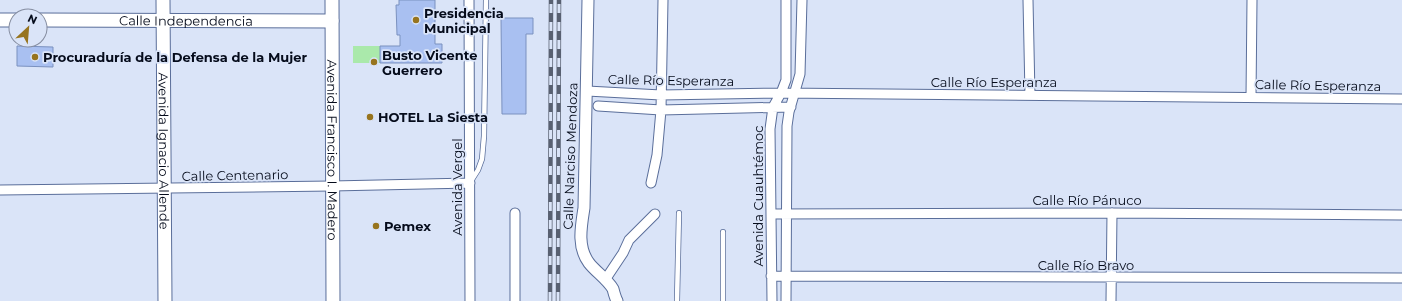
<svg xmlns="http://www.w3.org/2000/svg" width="1402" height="301" font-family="Montserrat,sans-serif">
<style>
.green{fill:#aae9ab}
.building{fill:#a9c0f1;stroke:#7b91bf}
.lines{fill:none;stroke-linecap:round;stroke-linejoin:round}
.service-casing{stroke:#5a6e9a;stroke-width:6}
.minor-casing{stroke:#5a6e9a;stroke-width:11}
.tertiary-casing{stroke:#5a6e9a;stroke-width:13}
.secondary-casing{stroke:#5a6e9a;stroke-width:15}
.service{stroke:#fff;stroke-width:4.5}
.minor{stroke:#fff;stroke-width:9}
.tertiary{stroke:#fff;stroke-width:11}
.secondary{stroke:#fff;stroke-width:13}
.rail-casing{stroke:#586071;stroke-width:4.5}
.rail{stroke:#dae4f8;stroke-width:3;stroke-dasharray:9;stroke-linecap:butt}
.poi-dot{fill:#97741e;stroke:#dae4f8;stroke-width:1.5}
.labels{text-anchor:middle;stroke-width:3.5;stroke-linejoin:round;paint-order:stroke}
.poi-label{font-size:13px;font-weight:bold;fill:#050b1b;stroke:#dae4f8;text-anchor:start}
.street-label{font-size:13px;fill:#050b1b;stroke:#dae4f8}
</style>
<rect width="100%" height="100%" fill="#dae4f8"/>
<path class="green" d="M353,46h27v17h-27z"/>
<path class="building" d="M399,0h36v44h7v19h-62v-17h20v-11h-3l-1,-30h3z
M501,18h32v16h-7v80h-24z
M17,46l36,1v20l-36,-1z"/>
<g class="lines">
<g class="service-casing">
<path id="service" d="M471,181l7,-11 4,-11 2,-23 2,-136
M677,301l2,-88
M723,301v-69"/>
</g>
<g class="minor-casing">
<path id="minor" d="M469,0l1,301
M1028,0l2,95
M587,91l74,4 120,-2 621,6
M1251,97l1,-97
M598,106l63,4 130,-3
M651,183l6,-28 4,-45 2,-110
M0,190l332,-4 138,-3
M771,214l341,-1 290,2
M771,276l631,2
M605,280l18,-27 6,-13 26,-26
M515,301v-88
M772,301l-2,-172 3,-22 8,-14 5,-13v-80
M786,301l1,-175 2,-14 11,-38 2,-74
M1111,301l1,-88"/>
</g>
<g class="tertiary-casing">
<path id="tertiary" d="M588,0l-4,208c-3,19 -7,39 5,55 7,9 18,16 24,26 1,4 2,8 4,12"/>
</g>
<g class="secondary-casing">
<g id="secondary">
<path id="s1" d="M163,0l2,301"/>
<path id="s2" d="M332,0l1,301"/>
<path d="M0,20h16"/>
<path id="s3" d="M40,20l292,1"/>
</g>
</g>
<use href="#service" class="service"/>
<use href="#minor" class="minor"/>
<use href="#tertiary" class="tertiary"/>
<use href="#secondary" class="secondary"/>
<g class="rail-casing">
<path id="rail" d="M550,301l1,-301
M558,301l1,-301"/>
</g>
<use href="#rail" class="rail"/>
</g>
<g class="poi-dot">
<circle cx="416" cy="20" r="4"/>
<circle cx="35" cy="57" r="4"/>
<circle cx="374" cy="62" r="4"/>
<circle cx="370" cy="117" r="4"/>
<circle cx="376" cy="226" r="4"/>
</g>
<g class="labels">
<g class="poi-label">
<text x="424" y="18">Presidencia<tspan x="424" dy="15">Municipal</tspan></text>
<text x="382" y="60">Busto Vicente<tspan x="382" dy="15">Guerrero</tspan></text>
<text x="43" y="62">Procuraduría de la Defensa de la Mujer</text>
<text x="378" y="122">HOTEL La Siesta</text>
<text x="384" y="231">Pemex</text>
</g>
<g class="street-label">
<text dy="5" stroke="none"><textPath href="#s3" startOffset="146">Calle Independencia</textPath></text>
<text transform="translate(671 80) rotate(1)" y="5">Calle Río Esperanza</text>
<text x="994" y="87">Calle Río Esperanza</text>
<text transform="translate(1318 85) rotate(1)" y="5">Calle Río Esperanza</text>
<text dy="5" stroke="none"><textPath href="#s2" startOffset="150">Avenida Francisco I. Madero</textPath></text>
<text dy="5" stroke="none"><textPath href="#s1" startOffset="151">Avenida Ignacio Allende</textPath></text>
<text transform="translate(570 156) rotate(-88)" y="5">Calle Narciso Mendoza</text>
<text transform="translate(235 175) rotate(-1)" y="5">Calle Centenario</text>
<text transform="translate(457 187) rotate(-90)" y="5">Avenida Vergel</text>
<text transform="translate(758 196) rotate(-90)" y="5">Avenida Cuauhtémoc</text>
<text x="1087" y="205">Calle Río Pánuco</text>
<text x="1086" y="270">Calle Río Bravo</text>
</g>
</g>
<g transform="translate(28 28) rotate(26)"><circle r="19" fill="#dae4f8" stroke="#858da0"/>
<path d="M0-3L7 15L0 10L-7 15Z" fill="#97741e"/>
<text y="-6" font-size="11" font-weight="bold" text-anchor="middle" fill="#050b1b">N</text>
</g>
</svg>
